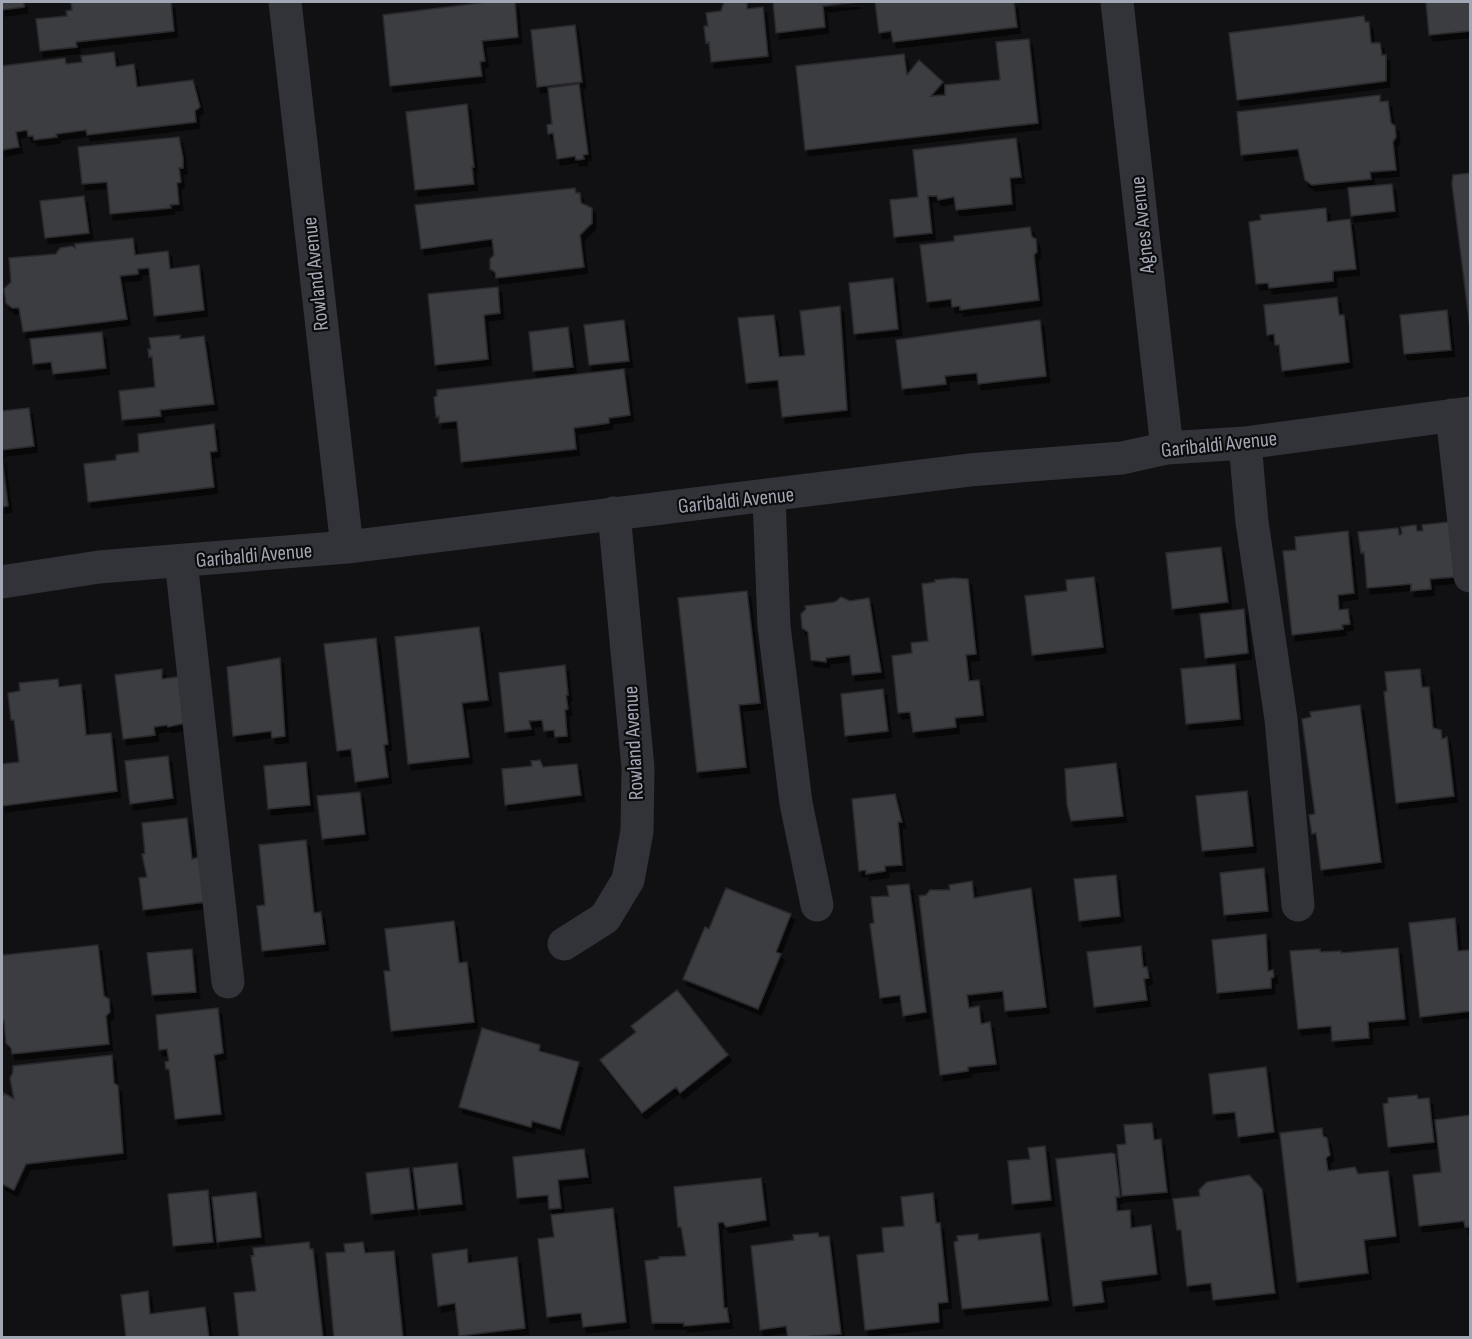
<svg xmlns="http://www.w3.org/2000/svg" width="1472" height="1339" font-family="'Sofia Sans Condensed',sans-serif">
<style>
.building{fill:#3b3c41;stroke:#2b2b2f;stroke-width:1.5;filter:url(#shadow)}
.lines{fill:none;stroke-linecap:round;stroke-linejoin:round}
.minor{stroke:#323338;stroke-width:33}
.labels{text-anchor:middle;stroke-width:4.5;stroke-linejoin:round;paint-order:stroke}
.street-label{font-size:21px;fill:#a2a7b5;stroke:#0c0c0e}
</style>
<defs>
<filter id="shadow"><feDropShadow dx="3.5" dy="6" stdDeviation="0" flood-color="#0009"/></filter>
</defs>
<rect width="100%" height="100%" fill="#111113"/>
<path class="building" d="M2,2h22v5l-22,3z
M71,2h100l3,29 -98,11 1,5 -37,4 -4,-32 31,-3 -1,-5 6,-1z
M488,2h27l3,35 -36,4 3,20 -5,1 2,14 -92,10 -7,-71z
M724,2h23v7l16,-2 5,49 -57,6 -2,-20 -3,1 -2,-17h4l-2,-13 15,-2z
M773,2h85l-35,4 2,21 -49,6z
M875,2h139l3,25 -124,15 -2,-11 -12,2z
M1426,2h44v29l-41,4z
M1364,16l1,6h4l2,21h9l2,12h4v26l-149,19 -8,-67z
M575,25l7,57 -45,5 -6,-57z
M1029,39l9,84 -233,27 -9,-84 108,-12 3,21 12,-15 24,22 -12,14 14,-1v-10l55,-5 -4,-38z
M114,52l2,15 18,-3 3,23 56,-7 7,27 -5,4 1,11 -109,13 -1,-5 -30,4 1,3 -23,3 -1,-4h-5l-1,-6 -11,2 3,15 -17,3v-84l63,-8 1,6 16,-2 -1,-6z
M579,84l9,70 -5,1 1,4 -8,1 -1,-4 -18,3 -4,-26 -5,1 -1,-9 5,-1 -4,-36z
M1380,95v7l8,-1 3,22 4,3 1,11 -3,5 3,28 -26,2 1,7 -59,6 -7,-5 -7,-31 -57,6 -4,-43z
M467,104l7,63h-2l2,17 -59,6 -9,-78z
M179,137l4,21v10h-4l2,14 -4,1 2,21 -9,1 1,3 -61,6 -3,-32 -25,2 -4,-37z
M1016,138l5,39 -11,1 2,26 -56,6 -2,-13 -16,3 -1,-4h-9l4,37 -38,4 -4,-37 28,-3 -5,-47z
M1470,173v155l-18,-144 1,-9z
M1392,184l3,27 -44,5 -3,-28z
M575,188l1,5h4l1,10 11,5v15l-12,12 4,32 -88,11 -1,-6 -5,-3v-10l4,-4 -2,-16 -71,10 -6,-44z
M84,196l5,37 -44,5 -5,-37z
M1326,208l1,14 23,-3 6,50 -23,2v10l-64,7 -1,-5 -12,1 -7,-62 12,-2 -1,-5z
M1030,227l2,10 4,2 1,13 -3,3 5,45 -79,10v-4l-8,1 -1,-8 -24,3 -7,-57 34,-4v-5z
M133,238l2,17 33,-4 2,18 29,-4 5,45 -50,6 -5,-48 -11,1v5l-18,2 7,43 -104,13 -4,-24h-7l-6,-5 -2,-14 7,-7 -2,-24 47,-4 4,-6 12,-2 3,2v-4z
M893,278l5,51 -44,5 -5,-51z
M498,287l2,26 -16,2 4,44 -53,6 -7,-71z
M1337,297l2,18h5l5,47 -67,9 -3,-26h-4l-1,-11 -7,1 -3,-30z
M840,306l7,104 -65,7 -4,-37 -32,3 -8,-65 36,-3 5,42 26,-2 -5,-44z
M1447,310l4,40 -47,4 -4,-39z
M624,320l5,41 -40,4 -5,-40z
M1040,320l6,56 -68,8 -1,-11 -32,3 1,8 -44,5 -6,-49z
M568,327l5,40 -40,4 -4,-39z
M102,332l4,36 -53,6 -2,-12 -18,2 -3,-25z
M180,335v4l24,-3 10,68 -54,6 1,6 -39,4 -3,-29 36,-4 -3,-31 -3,1 -1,-8h3l-2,-11z
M624,369l6,46 -21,3v5l-35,5 2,21 -115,13 -4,-41 -18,2v-7l-3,1 -2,-20 3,-1v-6z
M29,408l5,38 -32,4v-39z
M214,424l3,27 -7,1 4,35 -126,15 -4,-38 32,-4v-5l23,-3 -1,-18z
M2,457l6,49 -6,1z
M1449,522l6,55 -25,2 1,10 -20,2v-7l-44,4 -3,-36 -3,1 -3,-21 40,-4 1,7 3,-1 -1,-7 15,-2 1,6h6l-1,-6z
M1348,531l6,62 -16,2 1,15 9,-1 2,15 -8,1 1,4 -51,6 -9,-84 13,-1 -1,-13z
M1221,547l7,55 -56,7 -6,-56z
M1094,577l9,70 -71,8 -7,-59 42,-5 -1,-11z
M954,578l14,1 8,75 -10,1 3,26 10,-1 4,35 -28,3 1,9 -43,5 -3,-20 -12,1 -6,-57 20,-3 -1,-10 17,-2 -6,-57 13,-2v-2z
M747,591l13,112 -21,2 7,62 -49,5 -19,-174z
M841,597l9,4 19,-3 12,74 -29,3 -2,-20 -24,3v4l-15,-2 -3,-28 -6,-4 -1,-14 5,-5 -1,-3 30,-4z
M1244,609l4,44 -43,5 -5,-44z
M479,627l9,73 -26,3 7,54 -61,7 -13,-127z
M376,638l12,106 -4,1 4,32 -33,5 -4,-33 -14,2 -13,-107z
M280,658l5,78 -13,2 -1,-7 -38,5 -6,-69z
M1235,664l5,55 -54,5 -5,-55z
M565,665l3,30h-2l2,14 -3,1 2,26 -12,1 -1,-7 -10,1 -2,-11 -13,1 2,8 -26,3 -6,-59z
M162,669v10l23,-3 5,46 -22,5 -1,-2 -13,2 1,8 -32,4 -8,-64z
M1420,669l2,18h7l4,41 8,2 1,9 5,-2 7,59 -58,7 -12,-111 3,-1 -2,-19z
M58,679l1,8 22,-3 5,51 25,-2 6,58 -115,15v-42l17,-2 -5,-42h-3l-3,-27 12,-2 -1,-8z
M883,689l5,42 -43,5 -4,-42z
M1360,705l21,157 -60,8 -5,-37 -4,1 -3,-19 6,-1 -13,-95 9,-2 -1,-5z
M168,756l5,42 -43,6 -5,-43z
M540,760l3,7 34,-3 4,31 -76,10 -3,-36 30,-3 -1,-5z
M306,762l4,43 -42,4 -4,-43z
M1116,763l7,53 -52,5 -4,-16 -2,-36z
M1247,791l6,55 -51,5 -6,-55z
M360,792l5,42 -43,5 -5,-43z
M895,794l7,28h-4l4,43 -17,1v5l-19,3v-4l-7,1 -7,-72z
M187,818l5,41 8,-2 5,45 -62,8 -4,-32 8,-1 -5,-23h3l-3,-31z
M306,840l8,73 7,-1 4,32 -63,7 -5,-45 8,-1 -6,-60z
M1264,868l4,43 -44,4 -4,-42z
M1116,875l4,41 -41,5 -5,-42z
M972,881l2,17 57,-10 15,119 -41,4 -2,-20 -36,4 2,13 10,-2 2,18 9,-2 6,42 -28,3v4l-28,4 -21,-179 7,-1 4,-5h20l-1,-5z
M909,884l17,128 -23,4 -3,-21 -20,3 -10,-74 4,-1 -3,-26 18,-1 -2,-10z
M726,888l65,26 -15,38 5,2 -23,55 -75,-30 22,-52 4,2z
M1455,918l3,33 12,-1v61l-50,6 -11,-94z
M454,921l5,42 8,-1 7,60 -83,9 -7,-60h6l-5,-42z
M1266,934l2,37 5,-1 1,7 -3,1v10l-54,5 -5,-53z
M98,945l6,51 5,3 1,13 -4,4 3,28 -97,10 -1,-6 -5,-5 -2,-22 -2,3v-71l2,2z
M1141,946l2,21h4l2,11 -5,1 3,21 -53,7 -7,-55z
M1398,948l7,71 -37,3 1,16 -37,3 -1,-15 -33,3 -8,-78 30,-2v3l21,-1v2z
M192,949l4,43 -44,3 -5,-42z
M677,990l51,65 -48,38 -4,-6 -34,26 -42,-53 36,-28 -5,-6z
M218,1008l5,45 -9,2 7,59 -46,5 -6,-50h-3l-1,-7 4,-1 -2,-12 -8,1 -3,-35z
M482,1028l58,17 -1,6 40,11 -19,67 -28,-8 -1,6 -72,-20z
M112,1055l2,28 4,3 5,67 -97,11 -12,26 -12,-6v-86l2,-5 10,6 -4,-21 3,-6v-6z
M1266,1067l8,65 -36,5 -3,-25 -22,2 -4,-40z
M1417,1095l1,4 11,-1 5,44 -46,5 -5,-43 5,-1v-5z
M1470,1115v112h-5l-1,-6 -45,5 -6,-51 28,-3 -6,-52z
M1152,1123l2,17 7,-1 6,53 -45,4 -5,-51 9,-1 -2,-19z
M1322,1128l1,8 4,2 3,17 -4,3 2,13 27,-4 3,7 30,-3 8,65 -32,4 4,33 -71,9 -17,-149z
M1045,1146l6,54 -39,4 -4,-43 22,-2 -2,-11z
M584,1149l4,28 -30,3 3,28 -12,1 -1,-14 -31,3 -4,-41z
M1111,1153l4,1 5,43h-4l1,14 13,-1 1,18 20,-3 6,49 -56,7 3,21 -31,4 -17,-147z
M457,1163l5,41 -44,5 -5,-41z
M409,1168l5,41 -43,5 -5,-41z
M1249,1175l13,14 13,104 -62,7 -2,-17 -24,3 -6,-56h-4l-4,-31 27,-3 -1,-6 8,-8z
M761,1178l5,42 -40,7 -3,-5 -5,1 6,85h3l2,14 -45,4v-3h-32l-7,-62 14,-2v-2l27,-1 -5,-29h-3l-4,-40z
M208,1190l5,52 -40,4 -5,-52z
M256,1192l5,45 -44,5 -5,-45z
M933,1193l3,30h4l8,79 -10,1 1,19 -74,8 -8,-75 27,-3 -2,-24 22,-2 -3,-29z
M613,1208l13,114 -43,5 -2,-14 -34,4 -9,-78 16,-2 -3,-22z
M818,1233l1,4 10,-1 12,98 -53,4 -2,-12 -26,4 -9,-84 43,-6 -1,-5z
M1040,1233l8,67 -86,9 -8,-67 4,-1 -1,-5 21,-2v6z
M309,1242l1,7h3l10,89h-84l-5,-45 22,-2 -5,-35h3l-1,-8z
M363,1242l2,11 29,-2 9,87h-69l-8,-85 19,-1 -1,-8z
M467,1249l1,14 49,-6 8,71 -66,8 -4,-33 -17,3 -6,-52z
M148,1291l2,23 55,-7 4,31h-83l-5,-43z"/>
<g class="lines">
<path class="minor" d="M285,2l62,545
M1117,2l50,446
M1452,415l18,161
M1245,443l7,79 29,197 17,186
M769,497l5,129 22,177 21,102
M181,561l47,421
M2,582l97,-15 248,-20 622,-77 153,-12 45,-10 78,-5 225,-30
M564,944l41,-26 23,-38 9,-49 1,-63 -24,-255"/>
</g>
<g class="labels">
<g class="street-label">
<text transform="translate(1142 225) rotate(-96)" y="7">Agnes Avenue</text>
<text transform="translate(315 274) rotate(-96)" y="7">Rowland Avenue</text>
<text transform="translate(1219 444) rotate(-6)" y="7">Garibaldi Avenue</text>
<text transform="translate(736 500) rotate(-6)" y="7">Garibaldi Avenue</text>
<text transform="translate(254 555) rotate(-5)" y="7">Garibaldi Avenue</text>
<text transform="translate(633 743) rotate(-93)" y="7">Rowland Avenue</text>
</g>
</g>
<rect width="1472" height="1339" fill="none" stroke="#a2a7b5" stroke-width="6"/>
</svg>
